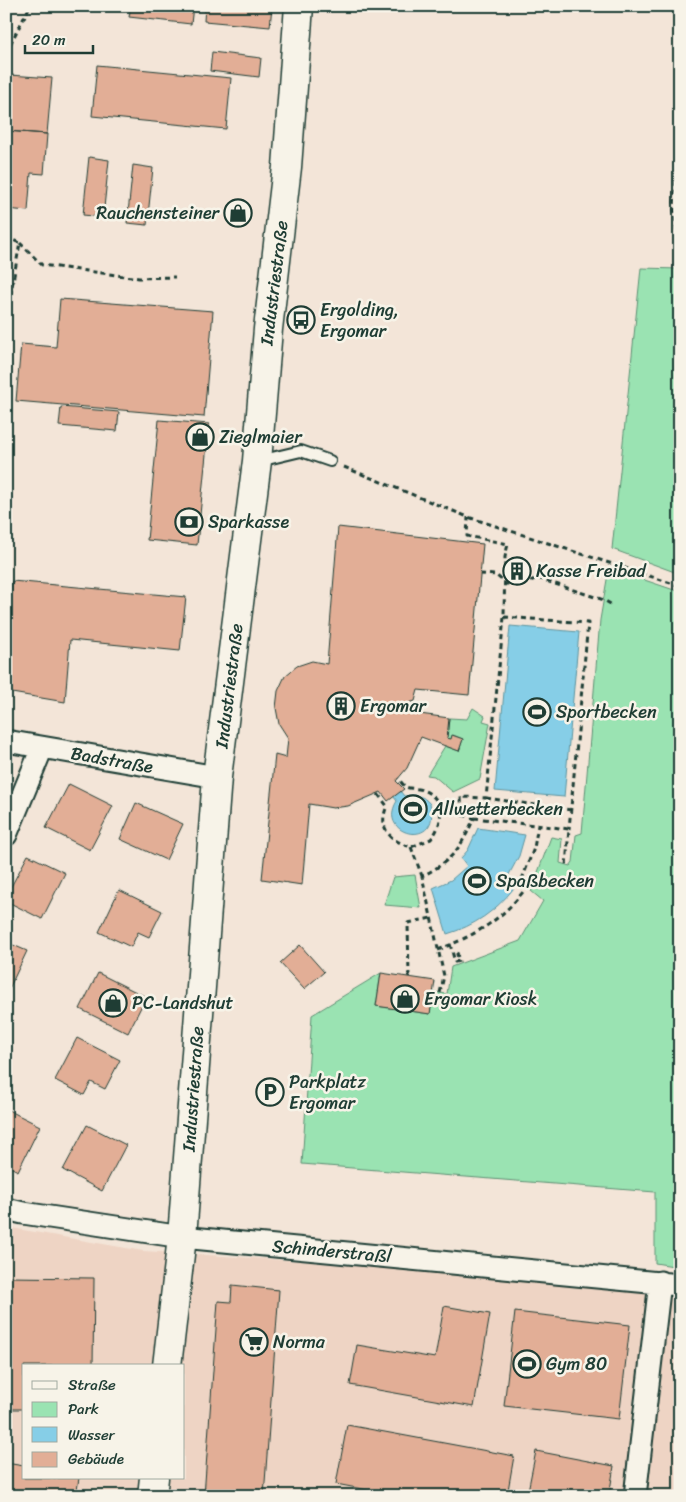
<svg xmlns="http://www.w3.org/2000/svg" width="686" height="1502" font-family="Sriracha,sans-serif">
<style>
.built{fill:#eed4c4;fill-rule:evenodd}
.green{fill:#9ae3b2;stroke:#5c9073}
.water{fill:#86cee7;stroke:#5d949f}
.building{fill:#e2ae96;stroke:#1f3d34}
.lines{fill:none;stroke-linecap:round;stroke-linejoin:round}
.lane-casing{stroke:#1f3d34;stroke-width:14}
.street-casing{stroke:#1f3d34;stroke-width:25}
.secondary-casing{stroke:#1f3d34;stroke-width:31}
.path{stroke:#1f3d34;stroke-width:3;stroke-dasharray:5 4;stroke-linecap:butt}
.lane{stroke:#f7f3e8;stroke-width:10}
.street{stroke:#f7f3e8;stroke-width:21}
.secondary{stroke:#f7f3e8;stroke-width:28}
.labels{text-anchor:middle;stroke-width:5;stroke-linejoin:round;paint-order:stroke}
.poi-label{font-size:18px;fill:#1f3d34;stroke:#f7f3e8;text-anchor:start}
.street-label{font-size:18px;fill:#1f3d34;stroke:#f7f3e8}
</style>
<rect width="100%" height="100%" fill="#f3e5d8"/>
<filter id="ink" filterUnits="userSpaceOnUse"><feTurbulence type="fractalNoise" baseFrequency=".02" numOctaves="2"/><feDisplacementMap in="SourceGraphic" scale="10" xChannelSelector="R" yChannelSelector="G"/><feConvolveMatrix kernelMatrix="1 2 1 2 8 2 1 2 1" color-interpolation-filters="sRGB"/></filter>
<g filter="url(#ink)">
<path class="built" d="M6,1227l137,24 501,32 36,5v208h-674zM24,1366h160v112h-160z"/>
<path class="green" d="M641,268l39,1v305l-68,-25z
M609,568l71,24v675l-25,-4v-71l-353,-28 10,-149 69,-42 -5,33 54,8 3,-22 14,2 4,-27 69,-26 23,-40 -12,-10 20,-54 11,2 -2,24 10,3 3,-4 3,-27 6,-2 18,-213z
M473,708l12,8 -2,5 7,2 -10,56 -27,13 -19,-16 -7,-1 18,-29 14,5 4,-12 -10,-4 -2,4 -4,-1 2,-20 18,1z
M415,875l6,33 -37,-3 9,-28z"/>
<path class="water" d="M510,626l69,6 -15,165 -69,-6z
M393,782l11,14c11,-2 19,-1 26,8 13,46 -55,33 -33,-3l-11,-14z
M478,828l47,7 -6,21 -14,26 9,6c-18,23 -40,38 -67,46l-14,-46 18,-8 16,-14 -6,-8 7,-8z"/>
<path class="building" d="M131,6h62l-2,18 -62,-7z
M205,6h67l-2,21 -66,-6z
M212,52l49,6 -2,19 -49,-6z
M97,65l134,13 -5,51 -134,-13z
M10,75l42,3 -5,56 -41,-3z
M6,131l41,3 -3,40 -13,-1 -3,38 -22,-2z
M89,157l20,3 -6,57 -20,-2z
M133,165l20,3 -6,57 -20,-2z
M60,299l153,12 -9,106 -188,-16 5,-57 35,3z
M61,407l58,5 -2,19 -58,-5z
M159,420l50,4 -12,121 -50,-5z
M338,527l145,17 -14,151 -51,-5 -3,11 -9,3 -1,8 44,6 -2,20 4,1 1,-4 11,4 -4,12 -38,-14 -14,31 -11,13 8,8 -16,12 -7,-9 -33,14 -15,2 -24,-4 -7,81 -40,-6 13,-124 11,3 2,-20 -9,-14 -3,-16 2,-17 7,-15 12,-10 15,-5 15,3z
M509,561l18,2 -2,17 -18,-1z
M509,561l18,2 -2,17 -18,-1z
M12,581l174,16 -6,54 -110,-11 -5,62 -59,-10v-42z
M69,784l44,22 -23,44 -44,-22z
M136,803l47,21 -17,36 -46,-21z
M28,855l37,18 -23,46 -36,-18v-5z
M119,890l43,21 -13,26 -11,-5 -7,15 -32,-15z
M6,942l21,9 -20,42h-1z
M300,945l24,27 -20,17 -24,-26z
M98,973l48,24 -18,36 -48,-24z
M381,973l54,8 -5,33 -54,-8z
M77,1038l43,22 -15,29 -14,-7 -7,13 -29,-15z
M6,1109l34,17 -22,45 -12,-6z
M87,1125l39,20 -24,46 -39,-21z
M6,1277l88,1 -1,88h-69v43h-18z
M232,1285l47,5 -15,206h-60l14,-195 13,1z
M444,1306l46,8 -16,93 -124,-22 7,-40 78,13z
M515,1312l115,13 -11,94 -115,-13z
M347,1425l167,31 -7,40h-108l-63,-12z
M536,1451l78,15 -5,30h-82z
M6,1463l18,3v12h55l-3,18h-70z"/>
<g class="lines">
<g class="lane-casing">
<path id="lane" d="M259,461l42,-10 29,10"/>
</g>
<g class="street-casing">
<path id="street" d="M6,741l211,36
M6,835l36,-87
M6,1209l17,4 159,24 498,48
M635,1496l25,-214"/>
</g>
<g class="secondary-casing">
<path id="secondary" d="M167,1366l15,-129 35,-460 40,-316 11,-132 19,-162 12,-161
M152,1496l2,-18"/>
</g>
<path class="path" d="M6,52l24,-46
M680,82l-6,128 6,44
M6,237l14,6 -14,76
M20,243l22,22 97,13 36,-1
M344,467l124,50 212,69
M480,574l16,1 10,9h18l13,-6 67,22 8,5
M504,617l84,6 -19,206
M378,794l9,12c-10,23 4,35 24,41l20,-8c13,-16 15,-41 -9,-49 -4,-2 -12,-1 -16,-3 -2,-1 -6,-6 -8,-9
M486,798l85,12
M440,807l21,2
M474,818l95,11 -3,37
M411,847l11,29
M450,944l5,18 4,-1 -2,-7 2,-1
M438,950c36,-15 60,-27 85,-58l-2,-10 13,-34 4,-23
M409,977l-1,-54 23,-5
M440,993l4,-17 -22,-100c30,-15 39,-28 52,-58l-12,-3 -1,-18 25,1 18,-181 1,-60 3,-13 -41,-8 1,-19"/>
<use href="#lane" class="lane"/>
<use href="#street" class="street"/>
<use href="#secondary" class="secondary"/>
</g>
</g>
<defs>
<g id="shop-ring" transform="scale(1.4375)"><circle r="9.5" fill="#f7f3e8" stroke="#1f3d34" stroke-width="1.5"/><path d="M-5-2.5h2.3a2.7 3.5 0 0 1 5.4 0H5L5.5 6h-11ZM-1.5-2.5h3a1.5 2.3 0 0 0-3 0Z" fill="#1f3d34"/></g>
<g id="bus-ring" transform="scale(1.4375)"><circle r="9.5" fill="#f7f3e8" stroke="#1f3d34" stroke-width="1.5"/><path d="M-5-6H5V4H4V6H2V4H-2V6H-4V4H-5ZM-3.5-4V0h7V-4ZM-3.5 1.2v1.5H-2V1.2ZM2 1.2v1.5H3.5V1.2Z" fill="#1f3d34"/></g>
<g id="bank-ring" transform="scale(1.4375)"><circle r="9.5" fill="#f7f3e8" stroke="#1f3d34" stroke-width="1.5"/><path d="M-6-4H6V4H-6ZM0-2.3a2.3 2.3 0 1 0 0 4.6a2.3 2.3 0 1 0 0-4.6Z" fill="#1f3d34"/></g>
<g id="building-ring" transform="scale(1.4375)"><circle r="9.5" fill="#f7f3e8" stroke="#1f3d34" stroke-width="1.5"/><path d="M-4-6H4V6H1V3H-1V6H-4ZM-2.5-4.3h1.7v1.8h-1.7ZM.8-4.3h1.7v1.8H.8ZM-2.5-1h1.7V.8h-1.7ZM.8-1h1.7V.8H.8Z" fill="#1f3d34"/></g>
<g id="stadium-ring" transform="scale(1.4375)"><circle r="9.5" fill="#f7f3e8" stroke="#1f3d34" stroke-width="1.5"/><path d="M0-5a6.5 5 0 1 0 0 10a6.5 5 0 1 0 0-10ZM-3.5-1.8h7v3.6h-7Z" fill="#1f3d34"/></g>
<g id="parking-ring" transform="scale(1.4375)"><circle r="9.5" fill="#f7f3e8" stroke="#1f3d34" stroke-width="1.5"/><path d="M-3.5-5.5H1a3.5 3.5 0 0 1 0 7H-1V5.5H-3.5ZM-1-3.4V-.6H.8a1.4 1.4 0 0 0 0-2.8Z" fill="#1f3d34"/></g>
<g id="supermarket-ring" transform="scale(1.4375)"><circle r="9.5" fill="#f7f3e8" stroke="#1f3d34" stroke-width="1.5"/><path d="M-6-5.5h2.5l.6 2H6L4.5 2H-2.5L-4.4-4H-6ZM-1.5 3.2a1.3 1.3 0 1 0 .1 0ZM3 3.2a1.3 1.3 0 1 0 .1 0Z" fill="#1f3d34"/></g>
</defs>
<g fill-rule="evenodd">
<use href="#shop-ring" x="238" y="213"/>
<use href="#bus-ring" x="301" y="320"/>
<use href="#shop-ring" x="200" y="437"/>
<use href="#bank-ring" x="189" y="522"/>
<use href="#building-ring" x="517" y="571"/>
<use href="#building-ring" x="341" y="706"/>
<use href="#stadium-ring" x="537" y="712"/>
<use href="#stadium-ring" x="413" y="809"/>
<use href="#stadium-ring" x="477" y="881"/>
<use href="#shop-ring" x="405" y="999"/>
<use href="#shop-ring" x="113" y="1003"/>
<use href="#parking-ring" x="270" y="1092"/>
<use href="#supermarket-ring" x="254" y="1342"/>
<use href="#stadium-ring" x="527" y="1364"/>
</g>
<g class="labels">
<g class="poi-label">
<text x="219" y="219" text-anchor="end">Rauchensteiner</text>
<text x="320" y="316">Ergolding,<tspan x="320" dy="21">Ergomar</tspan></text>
<text x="219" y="443">Zieglmaier</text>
<text x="208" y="528">Sparkasse</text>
<text x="536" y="577">Kasse Freibad</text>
<text x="360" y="712">Ergomar</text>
<text x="556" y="718">Sportbecken</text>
<text x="432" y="815">Allwetterbecken</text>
<text x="496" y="887">Spaßbecken</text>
<text x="424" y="1005">Ergomar Kiosk</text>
<text x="132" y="1009">PC-Landshut</text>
<text x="289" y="1088">Parkplatz<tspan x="289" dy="21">Ergomar</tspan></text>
<text x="273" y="1348">Norma</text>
<text x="546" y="1370">Gym 80</text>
</g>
<g class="street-label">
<text transform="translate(274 283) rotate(-83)" y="6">Industriestraße</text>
<text transform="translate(229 686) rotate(-83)" y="6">Industriestraße</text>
<text transform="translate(112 760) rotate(10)" y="6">Badstraße</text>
<text transform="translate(193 1089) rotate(-86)" y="6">Industriestraße</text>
<text transform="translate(332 1251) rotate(5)" y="6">Schinderstraßl</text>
</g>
</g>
<rect width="686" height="1502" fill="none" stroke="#f7f3e8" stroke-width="25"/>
<rect x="12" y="12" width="661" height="1477" fill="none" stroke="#1f3d34" stroke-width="2" filter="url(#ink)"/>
<rect x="22" y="1364" width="162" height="115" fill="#f7f3e8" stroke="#a1aaa0"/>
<rect x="32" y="1381" width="25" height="8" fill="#f7f3e8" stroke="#a1aaa0"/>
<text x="68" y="1390" font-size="15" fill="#1f3d34">Straße</text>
<rect x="32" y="1402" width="25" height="15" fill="#9ae3b2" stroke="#a1aaa0"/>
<text x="68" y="1414" font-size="15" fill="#1f3d34">Park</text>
<rect x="32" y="1427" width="25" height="15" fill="#86cee7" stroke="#a1aaa0"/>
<text x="68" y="1440" font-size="15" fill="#1f3d34">Wasser</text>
<rect x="32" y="1452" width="25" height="15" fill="#e2ae96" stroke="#a1aaa0"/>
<text x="68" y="1464" font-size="15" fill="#1f3d34">Gebäude</text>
<path d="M25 45v8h68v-8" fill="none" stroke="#1f3d34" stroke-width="2.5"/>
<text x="32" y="45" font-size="15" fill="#1f3d34" stroke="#f7f3e8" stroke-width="4" paint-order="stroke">20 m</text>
</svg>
